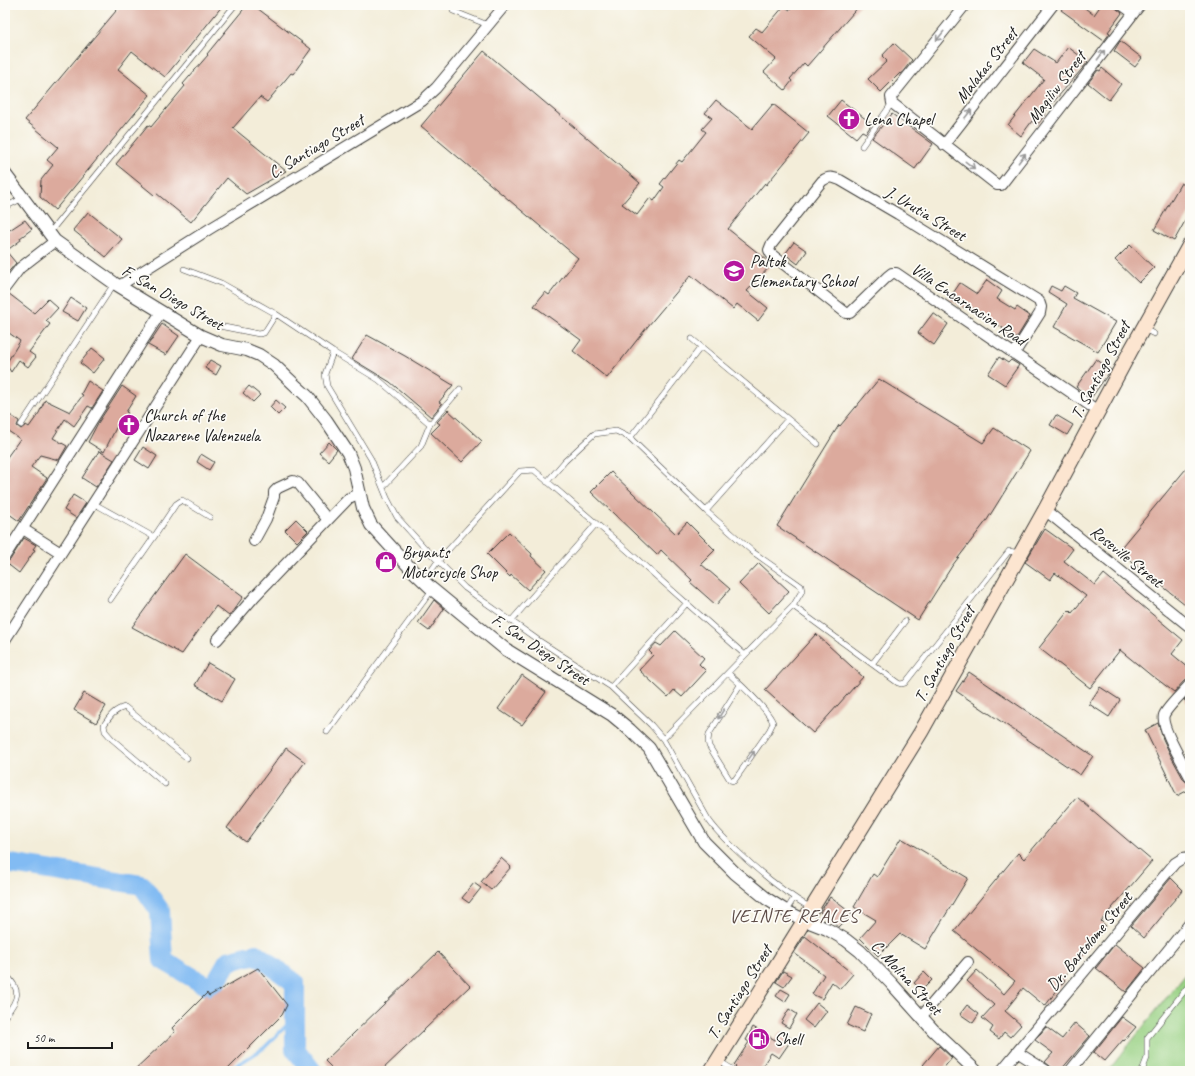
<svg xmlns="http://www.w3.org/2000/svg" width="1195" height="1076" font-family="Caveat,sans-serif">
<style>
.green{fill:#99d184;stroke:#5a7650}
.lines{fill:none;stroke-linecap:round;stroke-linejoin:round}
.stream{stroke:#82bbf3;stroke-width:3.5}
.river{stroke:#82bbf3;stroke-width:20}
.building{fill:#dcaa9d}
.service-casing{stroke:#3c3b38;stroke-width:6}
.minor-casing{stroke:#3c3b38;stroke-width:12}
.tertiary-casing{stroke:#3c3b38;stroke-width:14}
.secondary-casing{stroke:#3c3b38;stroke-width:16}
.service{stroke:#fff;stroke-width:5}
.minor{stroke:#fff;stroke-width:10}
.tertiary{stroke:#fff;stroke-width:12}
.secondary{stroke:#fce5d0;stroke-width:14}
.oneway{stroke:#999}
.labels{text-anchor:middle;stroke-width:3.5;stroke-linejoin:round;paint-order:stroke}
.street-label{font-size:17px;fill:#1c1c1c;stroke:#fdfcf7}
.poi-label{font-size:17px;fill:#1c1c1c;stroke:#fdfcf7;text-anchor:start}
.quarter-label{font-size:19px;letter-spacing:1px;fill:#5f4e49;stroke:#fdfcf7}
</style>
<rect width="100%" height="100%" fill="#fdfcf7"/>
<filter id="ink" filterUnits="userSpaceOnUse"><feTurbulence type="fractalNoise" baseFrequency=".025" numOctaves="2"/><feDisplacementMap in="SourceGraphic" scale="8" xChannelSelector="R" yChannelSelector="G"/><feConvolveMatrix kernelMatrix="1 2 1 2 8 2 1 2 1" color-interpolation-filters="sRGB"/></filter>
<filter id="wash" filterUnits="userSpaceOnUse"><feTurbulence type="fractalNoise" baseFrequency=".012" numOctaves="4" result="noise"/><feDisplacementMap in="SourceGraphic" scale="16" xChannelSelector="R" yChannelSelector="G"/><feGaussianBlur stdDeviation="0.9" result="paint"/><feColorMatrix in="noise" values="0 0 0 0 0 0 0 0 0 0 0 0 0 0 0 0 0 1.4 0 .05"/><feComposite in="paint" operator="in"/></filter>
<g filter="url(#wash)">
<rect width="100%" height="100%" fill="#f3edd9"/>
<path class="green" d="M1190,968v103h-82z"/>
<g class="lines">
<path class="stream" d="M230,1071l4,-4 30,-19 31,-31"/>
<path class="river" d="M5,863l137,22 18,26 3,49 49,29 16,-28 28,-7 39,29v66l17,22"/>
</g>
<g id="blocks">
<path class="building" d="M121,5h102l-58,72 -33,-26 -14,18 32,26 -95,115 -15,-13 1,-17 12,-15 -6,-5 11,-13 -33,-27z
M247,5h6l58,44 -18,25 -2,-1 -24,29 -7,-5 -27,31 53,43 -40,23 -19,-16 -36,44 -35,-29 -2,2 -38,-31 32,-39 3,2 34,-41 -2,-2 25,-29 -1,-1z
M795,5h65l-53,61 -3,-3 -14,16 2,2 -7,9 -21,-18 12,-13 -27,-23 7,-8 6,4 22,-26 6,4z
M1065,5h16l13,10 7,-10h11l10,8 -14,19 2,1 -6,8 -43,-31z
M1120,41l22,17 -7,9 -21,-16z
M894,43l18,17 -11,14 -1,-1 -19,19 -13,-13 19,-18 -5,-5z
M1068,47l20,15 -44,51 2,1 -9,11 -5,-4 -11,15 -13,-11 36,-46 -21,-16 11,-14 22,14z
M484,51l156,132 -18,21 15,11 13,-17 4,3 10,-14 -4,-3 19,-24 3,2 24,-30 -4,-3 10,-11 -7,-5 11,-13 36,29 21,-25 36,29 -43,52 -1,-2 -37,46 44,35 -25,27 21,17 -10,13 -21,-17 -4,5 -42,-34 -43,51 -41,52 -34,-27 8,-11 -47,-34 11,-14 4,3 29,-37 -157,-132z
M1102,68l19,16 -12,16 -21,-17 10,-13 2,1z
M841,100l31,24 -6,9 -4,-2 -6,7 -28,-22z
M892,114l41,30 -18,25 -43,-31z
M1181,183l9,5v24l-16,29 -20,-11z
M88,212l34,27 -16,18 -33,-27z
M25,220l7,9 -12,9 1,2 -15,11 10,12 -11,13v-43z
M794,242l13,9 -9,13 -13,-10z
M1130,245l24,23 -15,15 -24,-23z
M987,280l15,11 -5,8 18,11 2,-3 13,9 -14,23 -14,-9 1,-2 -36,-23 -2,3 -16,-9 11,-16 17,11z
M1051,286l10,5 3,-5 12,7 -3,5 43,24 -18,30 -44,-25 13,-23 -19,-12z
M8,293l26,20 14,-14 10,9 -12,13 4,3 -21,28 7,5 -8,10 -9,-7 -8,12 -5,-8 14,-23 -15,-11v-36z
M71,298l15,10 -8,13 -16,-9z
M933,313l15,11 -14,21 -16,-12z
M162,324l17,12 -13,19 -18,-10z
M367,335l38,21 48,29 -14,17 3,2 -11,13 -41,-35 -38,-23z
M92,348l13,10 -12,15 -13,-10z
M999,357l9,6 3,-3 8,5 -14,20 -17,-11z
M1096,359l15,11 -20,28 -15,-11z
M210,360l11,6 -5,9 -11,-7z
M879,379l104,64 11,-15 36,23 -43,69 -35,46 -34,54 -141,-94 62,-101 1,1z
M88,381l15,10 -11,17 -4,-2 -14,20 -9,-7 -12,19 14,8 -8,14 -19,-5 -9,12 16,11 -28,43 -14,-10v-51l15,-21 -15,-10v-17l14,9 -2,5 4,3 5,-4 3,2 10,-14 6,-13 25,12 13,-17 -2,-1z
M122,386l14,10 -10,16 2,1 -8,13 -2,-2 -14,28 -16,-10 10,-19z
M249,386l11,9 -7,7 -10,-9z
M276,400l9,8 -7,7 -8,-8z
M448,410l34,31 -20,21 -31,-29 9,-9 -3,-2z
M1056,415l17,10 -6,10 -17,-10z
M329,442l8,8 -9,11 -9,-8z
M143,447l14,9 -8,13 -14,-9z
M99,451l15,9 -18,27 -14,-9z
M201,454l13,8 -5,8 -12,-8z
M1190,464v144l-72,-57z
M611,472l65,62 11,-12 28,28 -14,14 29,25 -14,16 -26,-23 2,-2 -31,-30 -4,5 -66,-63z
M73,495l13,8 -10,15 -12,-8z
M296,519l12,12 -11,11 -12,-12z
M1045,529l28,20 -9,12 31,24 9,-11 79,66 -11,14 18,15v9l-5,2 -11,12 -21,-16v1l-33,-27 -30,38 -51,-40 30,-38 3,3 14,-17 -31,-23 -5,7 -25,-18z
M509,532l23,22 -1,2 15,14 -18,20 -17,-15 -1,2 -23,-23z
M24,538l12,7 -3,4 2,1 -16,23 -14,-11 5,-2z
M185,554l58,43 -14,19 -13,-10 -34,48 -50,-27z
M759,563l30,28 -20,22 -30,-29z
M434,600l10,9 -15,22 -11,-8z
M675,631l29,27 -5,6 7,7 -24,26 -8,-7 -6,7 -29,-27 14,-15 -4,-4 7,-8 5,3z
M816,634l47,43 -50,56 -48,-43z
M208,663l27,16 -13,22 -27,-16z
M969,672l124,84 -13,19 -124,-84z
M522,675l24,17 -24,33 -24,-16z
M1100,687l20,13 -11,17 -20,-13z
M84,693l22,13 -10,17 -22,-13z
M1190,694v11l-6,-5z
M1158,723l5,16 9,19 12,22 6,5v4l-13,7 -32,-66z
M286,748l19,14 -59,80 -19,-14z
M1077,797l75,64 -51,60 5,5 -43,52 2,2 -20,26 -22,-18 -18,23 16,14 -11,12 -6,-5 -5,7 -9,-7 3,-5 -11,-9 12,-13 -27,-24 10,-11 27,24 11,-13 -61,-50 64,-78 6,6z
M901,838l67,40 -43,71 -25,-15 -22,22 -18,-18 16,-18 -22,-13 19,-33 4,3z
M501,858l10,9 -20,23 -10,-8z
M1171,878l12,12 -21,24 1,1 -19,23 -13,-12z
M474,883l7,5 -12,15 -7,-5z
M830,897l22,17 -13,13 -19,-15z
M805,936l48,38 -13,15 -8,-7 -10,17 -10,-5 12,-19 -30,-22z
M1115,944l30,24 -19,24 -30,-24z
M438,952l32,34 -89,85h-46l-10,-10z
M258,968l29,37 -5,10 -56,56h-93l42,-39 -3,-4 35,-35 2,3z
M783,971l9,5 -8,11 -8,-5z
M924,972l8,8 -10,10 -8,-7z
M781,989l9,5 -5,8 -9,-6z
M817,1003l10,8 -13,17 -10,-8z
M967,1005l12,9 -6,9 -13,-9z
M856,1007l15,7 -8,18 -16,-7z
M789,1009l8,5 -8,14 -8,-5z
M1122,1017l14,10 -12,14 -1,-1 -18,21 -11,-9z
M1075,1023l15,13 -30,35h-4l-11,-9 8,-9 -18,-13 11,-13 16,12z
M753,1027l22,13 6,-9 11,8 -13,19 -8,-5 -12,18h-24l1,-4 -2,-2 15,-23 -3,-2z
M939,1046l13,12 -11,13h-11l-7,-6z"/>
</g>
</g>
<g filter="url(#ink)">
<use href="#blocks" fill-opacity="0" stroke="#3c3b38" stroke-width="1"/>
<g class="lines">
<g class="service-casing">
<path id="service" d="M453,11l35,14
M862,146l30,-43
M5,207l18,-9
M50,232l185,-227
M184,269l37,14 55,31
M214,325l45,9 5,-1 12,-19 57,38 46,28 51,44
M1144,329l10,5
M692,339l126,105
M333,352l-8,22 2,12 44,73 16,39 10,19 26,29 42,42 73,52 73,47 40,38 12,14 45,80c8,12 17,20 27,30 24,23 48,43 76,59
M21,425l93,-141
M630,438l71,-91
M547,482l18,-21 29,-27 22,-3 14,7 76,73 47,41 48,34 1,5 -9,15 79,58 33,-43
M383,487l38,-41 9,-22 30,-35
M93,503l61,34 22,-33 6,-4 28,17
M706,511l82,-92
M424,581l14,-20 82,-90 14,-1 86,74 125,111
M110,600l44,-63
M511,621l85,-97
M872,664l26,19 3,1 4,-1 104,-132 10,2
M728,673c11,10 41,37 45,50l-4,8 -35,50 -4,-1 -21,-34 -1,-5 1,-7 31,-49
M611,687l76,-84
M327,732l105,-142
M663,739l130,-133
M165,784l-53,-45 -7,-8 -1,-6c6,-9 10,-15 21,-18l62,51
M786,911l8,-13
M5,974c17,16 14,25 0,42
M719,1061l13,8
M1142,1071l5,-13v-20l43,-54"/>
</g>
<g class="minor-casing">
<path id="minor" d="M965,5l-74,92 1,6 105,82h4l139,-180
M1122,5l11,8
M944,145l109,-140
M119,286l92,-58 211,-127 14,-13 69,-83
M5,288l15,-20 35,-27
M1014,354l26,-41 1,-6 -2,-6 -141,-87 -58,-34c-8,-3 -11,-4 -18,1l-51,64 -2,5 2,4 75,59h4l37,-36 5,-4h4l202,138
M1045,510l145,117
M23,529l38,24
M254,541l12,-22 8,-22v-5l4,-4 15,-7 5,2 30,37
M5,556l156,-244
M5,640l196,-304
M217,640l38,-44 94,-98 11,-5
M1190,684c-6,8 -23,23 -26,31 -4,11 20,50 26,62
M921,1017l47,-55
M1017,1052l30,19
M1001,1071l174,-208 8,-5 7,-1
M1070,1071l120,-148"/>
</g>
<g class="tertiary-casing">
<path id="tertiary" d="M5,174l50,67 59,42 87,53 21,9 25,5 12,5 15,10 23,22 10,9 19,24 22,33 6,15 9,40 8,17 41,45 20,19 73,60 107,66 18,15 19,18 55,94 31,31 32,26 19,12 18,9 23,9 19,11 14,11 31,32 43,48 42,40"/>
</g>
<g class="secondary-casing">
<path id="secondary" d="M711,1071l210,-339 124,-222 86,-160 59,-106"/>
</g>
<use href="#service" class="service"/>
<use href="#minor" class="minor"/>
<use href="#tertiary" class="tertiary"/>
<use href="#secondary" class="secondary"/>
</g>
<defs><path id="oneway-shaft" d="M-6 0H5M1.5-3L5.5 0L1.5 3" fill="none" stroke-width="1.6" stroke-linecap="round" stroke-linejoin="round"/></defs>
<g class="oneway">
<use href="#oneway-shaft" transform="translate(940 36) rotate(129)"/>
<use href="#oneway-shaft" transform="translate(1101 55) rotate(-53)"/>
<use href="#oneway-shaft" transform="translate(968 114) rotate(-52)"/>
<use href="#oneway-shaft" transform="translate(1022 158) rotate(-53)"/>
<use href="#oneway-shaft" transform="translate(970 165) rotate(38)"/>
<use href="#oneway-shaft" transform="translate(721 714) rotate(122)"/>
<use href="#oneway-shaft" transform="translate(751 756) rotate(-55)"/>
</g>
</g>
<defs>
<g id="church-disc" transform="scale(1.15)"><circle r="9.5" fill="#b5179e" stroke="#fdfcf7"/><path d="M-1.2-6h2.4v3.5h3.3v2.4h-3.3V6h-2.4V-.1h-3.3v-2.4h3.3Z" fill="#fff"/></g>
<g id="school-disc" transform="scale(1.15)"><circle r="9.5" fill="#b5179e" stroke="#fdfcf7"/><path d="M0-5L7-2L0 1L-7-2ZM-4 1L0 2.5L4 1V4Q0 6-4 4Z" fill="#fff"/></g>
<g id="shop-disc" transform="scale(1.15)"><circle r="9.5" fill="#b5179e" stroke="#fdfcf7"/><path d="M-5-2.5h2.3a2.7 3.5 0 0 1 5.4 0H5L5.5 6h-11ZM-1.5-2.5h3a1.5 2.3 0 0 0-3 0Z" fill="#fff"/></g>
<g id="fuel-disc" transform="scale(1.15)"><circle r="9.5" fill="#b5179e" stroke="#fdfcf7"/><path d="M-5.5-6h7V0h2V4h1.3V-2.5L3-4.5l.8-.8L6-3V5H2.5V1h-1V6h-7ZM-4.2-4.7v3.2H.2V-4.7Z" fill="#fff"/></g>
</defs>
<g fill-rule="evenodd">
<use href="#church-disc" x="849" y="119"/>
<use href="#school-disc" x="734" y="271"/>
<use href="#church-disc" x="129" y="425"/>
<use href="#shop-disc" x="386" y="562"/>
<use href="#fuel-disc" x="759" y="1039"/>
</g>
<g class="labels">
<g class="street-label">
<text transform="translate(986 65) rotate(-52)" y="6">Malakas Street</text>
<text transform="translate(1056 87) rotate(-53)" y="6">Magiliw Street</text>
<text transform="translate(316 146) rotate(-31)" y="6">C. Santiago Street</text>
<text transform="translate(926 213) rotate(31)" y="6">J. Urutia Street</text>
<text transform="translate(173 297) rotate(30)" y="6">F. San Diego Street</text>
<text transform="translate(969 304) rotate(34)" y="6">Villa Encarnacion Road</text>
<text transform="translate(1100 370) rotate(-62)" y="6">T. Santiago Street</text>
<text transform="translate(1127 556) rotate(39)" y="6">Roseville Street</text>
<text transform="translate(541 649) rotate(34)" y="6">F. San Diego Street</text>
<text transform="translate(944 654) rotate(-61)" y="6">T. Santiago Street</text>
<text transform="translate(1089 941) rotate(-50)" y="6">Dr. Bartolome Street</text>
<text transform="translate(907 977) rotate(47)" y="6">C. Molina Street</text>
<text transform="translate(739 992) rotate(-58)" y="6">T. Santiago Street</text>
</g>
<g class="poi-label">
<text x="864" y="125">Lena Chapel</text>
<text x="750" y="267">Paltok<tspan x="750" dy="20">Elementary School</tspan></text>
<text x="144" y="421">Church of the<tspan x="144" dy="20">Nazarene Valenzuela</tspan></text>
<text x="402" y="558">Bryants<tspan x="402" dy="20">Motorcycle Shop</tspan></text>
<text x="774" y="1045">Shell</text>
</g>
<g class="quarter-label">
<text x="794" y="922">VEINTE REALES</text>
</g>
</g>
<rect width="1195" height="1076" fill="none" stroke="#fdfcf7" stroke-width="20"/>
<path d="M28 1042v6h84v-6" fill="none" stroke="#1c1c1c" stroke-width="2"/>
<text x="34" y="1042" font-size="12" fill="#1c1c1c" stroke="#fdfcf7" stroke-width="3" paint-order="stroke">50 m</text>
</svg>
